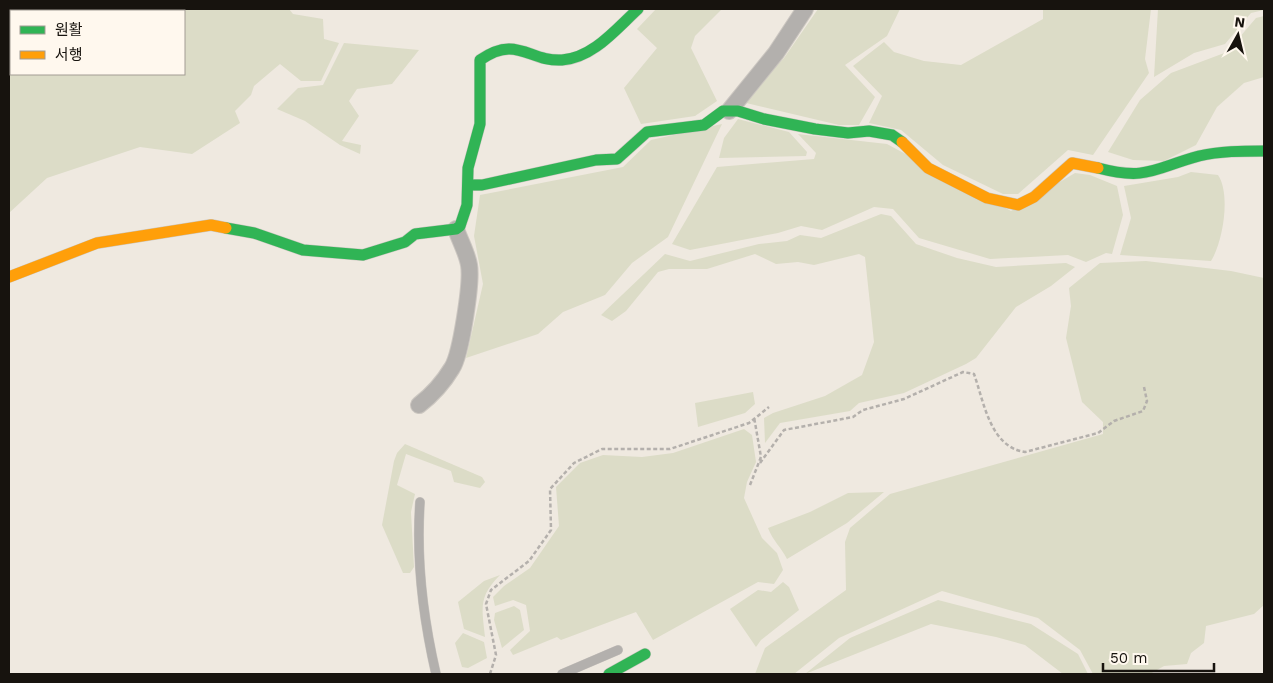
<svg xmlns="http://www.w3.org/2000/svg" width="1273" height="683" font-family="'Work Sans','Noto Sans KR',sans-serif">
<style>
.green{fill:#dcdcc7;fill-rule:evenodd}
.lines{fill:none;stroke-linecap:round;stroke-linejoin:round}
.lane-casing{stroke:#cbc6c0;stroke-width:10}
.street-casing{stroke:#cbc6c0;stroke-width:18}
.fast-casing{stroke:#cbc6c0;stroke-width:12}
.slow-casing{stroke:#cbc6c0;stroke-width:12}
.path{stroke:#b4b0ac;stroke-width:2.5;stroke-dasharray:4 2.5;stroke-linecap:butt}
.lane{stroke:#b3b0ad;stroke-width:9}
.street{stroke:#b3b0ad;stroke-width:16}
.fast{stroke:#30b455;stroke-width:11}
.slow{stroke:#ff9f0a;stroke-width:11}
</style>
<rect width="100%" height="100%" fill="#efe9e0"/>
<path class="green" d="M9,9h280l4,5 30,5 1,20 15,4 -18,38h-20l-21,-17 -26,22 -3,9 -16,16 5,12 -48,31 -52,-7 -93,31 -38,35zM184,11v63h-173v-63z
M656,9h66l-27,27 -4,12 26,53 -22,15 -54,8 -17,-36 33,-40 -20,-19z
M818,9h82l-13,27 -42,29 30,32 -16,28h-20l-97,-23 42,-44z
M1043,9h108l-6,50 4,14 -56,82 -25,-5 -50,44h-15l-60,-29 -42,-35 -32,-7 13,-27 -29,-30 31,-24 10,10 30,9 37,4 82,-46z
M1158,9h106v1l-13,3 -26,31 -31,9 -40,24z
M1264,16v61l-20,6 -27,24 -21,38 -32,16 -31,-1 -25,-8 32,-52 31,-27 56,-21 29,-34z
M344,43l75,7 -27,34 -35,5 -8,12 10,15 -17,25 19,4 -1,9 -20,-9 -35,-24 -28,-12 21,-21 25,-3z
M738,119l51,13 18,20 -1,4 -87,2 5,-20z
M722,124l-54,113 -36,26 -27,32 -42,17 -25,22 -72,24 17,-74 -9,-48 6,-41 143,-28 28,-27z
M798,134l89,10 124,67 64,-38 15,2 27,11 6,29 -11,39 -6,-1 -20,9 -18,-7 -78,4 -71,-21 -26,-29 -19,-2 -52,23 -21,-4 -23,7 -88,17 -18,-6 45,-77 97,-8 2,-6z
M1191,172l27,3c13,19 5,67 -7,86l-91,-6 11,-37 -7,-32 54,-9z
M881,214l10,2 25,28 41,14 39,9 70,-4 9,4 -24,19 -35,21 -40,51 -10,6 -62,29 -45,10 -9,8 -70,12 -15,20 -1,-25 9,-5 52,-17 37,-21 12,-33 -9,-85 -6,-3 -45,11 -16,-3 -22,2 -21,-10 -48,15h-38l-11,3 -32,39 -14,10 -11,-6 64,-61 25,7 69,-17 28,-3 13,-6 21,3z
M1146,261l85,10 33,7v327l-10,9 -48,12 -2,17 -13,10 -4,11 -23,2 -14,8h-57l-13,-24 -42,-32 -96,-27 -103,47 -45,36h-39l10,-26 81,-58 -1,-48 5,-14 40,-34 213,-60v-12l-21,-20 -16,-64 5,-32 -2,-18 31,-25z
M753,392l2,12 -10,9 -47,14 -3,-24z
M744,429l8,6 4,27 -9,20 -3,16 18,40 15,15 6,17 -9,14 -16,-2 -105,58 -17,-28 -75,28 -4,-3 -44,18 -3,-5 20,-19 -4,-26 -13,-5 -18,6 -2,-9 11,-11 26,-18 29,-42 -3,-39 24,-24 23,-8 39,2 31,-4z
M405,444l77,33 3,5 -5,6 -26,-6 -3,-11 -45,-17 -9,31 18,9 -4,18 3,55 -4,6h-7l-21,-48 12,-64 3,-8z
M884,492l-37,31 -60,36c-6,-12 -14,-18 -19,-31l42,-16 38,-19z
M500,575c-22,22 -18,33 -15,62l-21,-8 -6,-27 26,-21z
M783,582l6,5 10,23 -38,30 -5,7 -26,-38 28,-19 13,2z
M938,600l93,24 47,30 10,20h-25l-38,-29 -29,-8 -65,-13 -126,50 45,-36z
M514,606l6,4 4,20 -22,18 -8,-28 1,-7z
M463,633l21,9 3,16 -19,10 -6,-1 -7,-24z"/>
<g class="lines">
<g class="lane-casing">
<path id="lane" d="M420,502c-4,58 3,116 16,172
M562,674l56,-24"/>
</g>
<g class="street-casing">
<path id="street" d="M729,111l47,-58 29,-44
M419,405c13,-10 24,-22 33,-37 9,-14 20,-86 17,-103 -2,-12 -9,-24 -13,-36"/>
</g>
<g class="fast-casing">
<path id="fast" d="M1098,168c50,13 56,0 101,-12 21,-5 43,-5 65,-5
M468,185h14l114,-25 21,-1 30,-27 57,-7 19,-14h15l26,8 51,10 33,4 21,-2 23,4 10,7
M226,228l28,5 49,17 60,5 42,-13 10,-8 41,-5 4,-3 7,-21 1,-37 12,-44v-64c37,-26 49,2 82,0 31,-2 54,-31 76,-51
M609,674l36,-20"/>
</g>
<g class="slow-casing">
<path id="slow" d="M902,142l26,26 59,30 31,7 16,-8 38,-34 26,5
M9,277l88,-34 114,-18 15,3"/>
</g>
<path class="path" d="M760,463l24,-33 69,-13 10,-7 41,-11 59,-27 11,2c10,28 16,73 51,78l73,-19 16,-12 29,-10 4,-10 -3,-14
M750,485l11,-28 -7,-40
M490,674l6,-19 -10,-51 5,-14 38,-29 22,-31 -1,-41 24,-26 28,-14h68l79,-26 20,-16"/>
<use href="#lane" class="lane"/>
<use href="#street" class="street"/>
<use href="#fast" class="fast"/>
<use href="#slow" class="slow"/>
</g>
<rect width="1273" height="683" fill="none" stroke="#17130e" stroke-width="20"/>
<rect x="10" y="10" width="175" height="65" fill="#fff8ee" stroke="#a29c94"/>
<rect x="20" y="26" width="25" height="8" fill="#30b455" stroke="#a29c94"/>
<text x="55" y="35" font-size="15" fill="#17130e">원활</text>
<rect x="20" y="51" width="25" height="8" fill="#ff9f0a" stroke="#a29c94"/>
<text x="55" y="60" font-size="15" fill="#17130e">서행</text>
<g transform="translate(1238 35) rotate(8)" stroke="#fff8ee" stroke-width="4" paint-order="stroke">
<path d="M0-4L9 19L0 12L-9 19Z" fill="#17130e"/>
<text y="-8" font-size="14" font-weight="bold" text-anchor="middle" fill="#17130e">N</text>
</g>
<path d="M1103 663v8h111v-8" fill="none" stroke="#17130e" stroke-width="2.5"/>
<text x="1110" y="663" font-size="15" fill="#17130e" stroke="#fff8ee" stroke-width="4" paint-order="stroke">50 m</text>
</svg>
